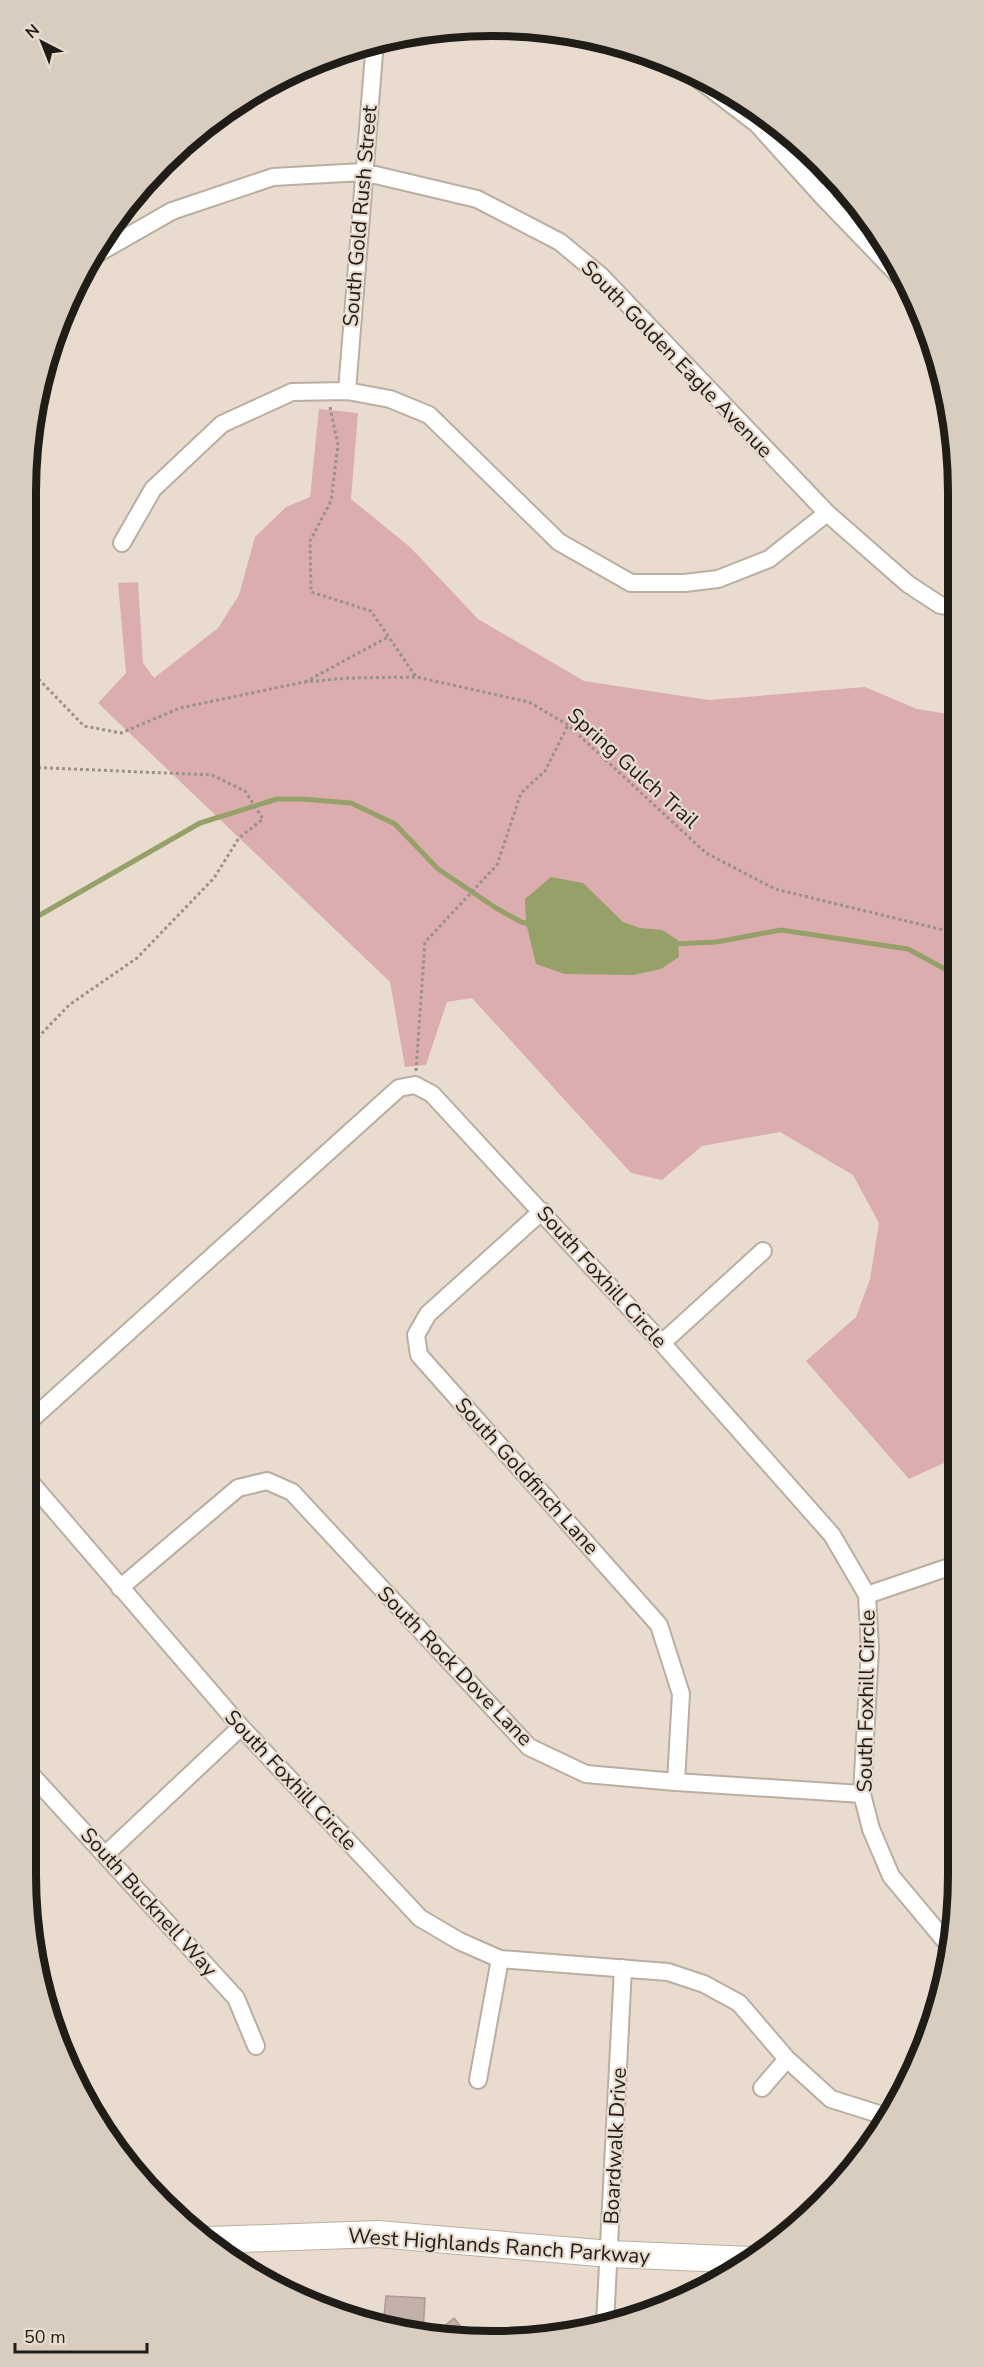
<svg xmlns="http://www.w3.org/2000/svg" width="984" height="2367" font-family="'Nunito Sans',sans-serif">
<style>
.green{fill:#dcadaf}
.water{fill:#96a16a}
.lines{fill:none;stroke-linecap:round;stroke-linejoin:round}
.stream{stroke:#96a16a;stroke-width:5}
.building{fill:#c2b0a9;stroke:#ac9a93;stroke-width:1.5}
.street-casing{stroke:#baaea1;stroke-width:20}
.primary-casing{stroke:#baaea1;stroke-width:28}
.path{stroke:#9a9187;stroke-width:3;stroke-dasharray:3 3;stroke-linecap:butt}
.street{stroke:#fff;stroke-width:16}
.primary{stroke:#fff;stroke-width:26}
.labels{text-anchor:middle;stroke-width:4.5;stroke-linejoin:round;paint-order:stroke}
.street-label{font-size:21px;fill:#201c17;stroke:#e9dccf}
.rim{fill:none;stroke:#201c17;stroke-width:8}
</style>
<rect width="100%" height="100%" fill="#e9dccf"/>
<path class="green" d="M319,409l39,4 -7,86 59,48 68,72 106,62 125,19 156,-13 52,22 38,6 2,742 -48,22 -103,-118 50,-44 14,-38 9,-56 -26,-48 -73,-43 -78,14 -40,34 -31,-7 -159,-175 -25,4 -21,63 -21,2 -15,-85 -292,-279 28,-30 -8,-90 20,-1 5,81 11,15 64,-50 21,-33 16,-58 31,-30 24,-10z"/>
<path class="water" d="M551,877l32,6 40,39 17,6 22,2 16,10 1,17 -18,12 -28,6 -68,-1 -29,-10 -10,-41 -1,-24z"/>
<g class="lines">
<path class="stream" d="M26,923l174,-100 77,-24h24l50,4 44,21 43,45 58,39 25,14 12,3
M673,944l43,-2 65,-12 127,19 48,26"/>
</g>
<path class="building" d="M386,2296l39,2 -2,34 -22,-1 -18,-5z
M454,2318l14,18 -37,1z"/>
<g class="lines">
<g class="street-casing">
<path id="street" d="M694,76l63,48 65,72 79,82
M822,196l16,-16
M86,262l9,-7 77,-44 101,-34 90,-5 114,27 83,43 41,34 226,237 81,71 32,21 15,2
M347,391l28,-350
M122,543l31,-54 69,-65 70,-32 55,-1 43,8 39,16 130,127 72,41h54l33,-4 51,-20 58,-46
M542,1211l-114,103 -12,21 3,20 240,270 22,69 -5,88
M662,1343l101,-92
M26,1427l7,-9 366,-330 16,-3 17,9 230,249 170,192 35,60 3,53 -8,146 9,35 20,47 56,67
M26,1477l215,250 179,191 39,23 41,18 168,13 36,12 35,19 48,56 44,40 54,17
M120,1588l118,-100 29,-7 25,11 237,255 57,27 90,8 186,12
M867,1595l91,-31
M26,1769l210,229 20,48
M106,1854l135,-127
M478,2080l22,-121
M762,2088l25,-29
M605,2324l18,-356"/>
</g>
<g class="primary-casing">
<path id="primary" d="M211,2240l167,-6 232,20 141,6"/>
</g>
<path class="path" d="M330,407l8,38 -7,56 -21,40 1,51 60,19 45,66
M26,666l58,60 37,7 59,-25 124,-26 45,-4 67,-1 113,25 39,23 138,128 69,36 181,44
M305,682l83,-45
M26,767l186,8 33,16 18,28 -24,19 -25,40 -77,80 -68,47 -43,45
M416,1071l9,-129 72,-77 24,-72 24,-22 23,-46"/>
<use href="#street" class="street"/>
<use href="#primary" class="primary"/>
</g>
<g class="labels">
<g class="street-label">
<text transform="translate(360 216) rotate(-85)" y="7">South Gold Rush Street</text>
<text transform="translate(677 359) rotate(46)" y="7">South Golden Eagle Avenue</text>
<text transform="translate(633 768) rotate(42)" y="7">Spring Gulch Trail</text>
<text transform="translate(602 1277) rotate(48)" y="7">South Foxhill Circle</text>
<text transform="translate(527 1476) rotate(48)" y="7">South Goldfinch Lane</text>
<text transform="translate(455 1666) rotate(46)" y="7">South Rock Dove Lane</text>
<text transform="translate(866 1701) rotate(-89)" y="7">South Foxhill Circle</text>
<text transform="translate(291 1780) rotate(47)" y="7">South Foxhill Circle</text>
<text transform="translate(149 1902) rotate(48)" y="7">South Bucknell Way</text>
<text transform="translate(615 2146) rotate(-87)" y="7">Boardwalk Drive</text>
<text transform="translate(499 2246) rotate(4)" y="7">West Highlands Ranch Parkway</text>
</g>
</g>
<path d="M0 0H984V2367H0ZM492 36H492A456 456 0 0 1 948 492V1875A456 456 0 0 1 492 2331H492A456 456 0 0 1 36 1875V492A456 456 0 0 1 492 36Z" fill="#d9cdc0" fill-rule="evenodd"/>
<path class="rim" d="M492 36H492A456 456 0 0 1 948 492V1875A456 456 0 0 1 492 2331H492A456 456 0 0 1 36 1875V492A456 456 0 0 1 492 36Z"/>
<g transform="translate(42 42) rotate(318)" stroke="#e9dccf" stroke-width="4.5" paint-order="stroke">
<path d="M0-4.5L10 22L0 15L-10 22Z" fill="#201c17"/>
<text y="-9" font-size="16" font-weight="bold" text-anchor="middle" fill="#201c17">N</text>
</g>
<path d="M15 2343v9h132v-9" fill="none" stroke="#201c17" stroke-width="3"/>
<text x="24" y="2343" font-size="18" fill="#201c17" stroke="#e9dccf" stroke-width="4.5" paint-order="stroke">50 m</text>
</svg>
